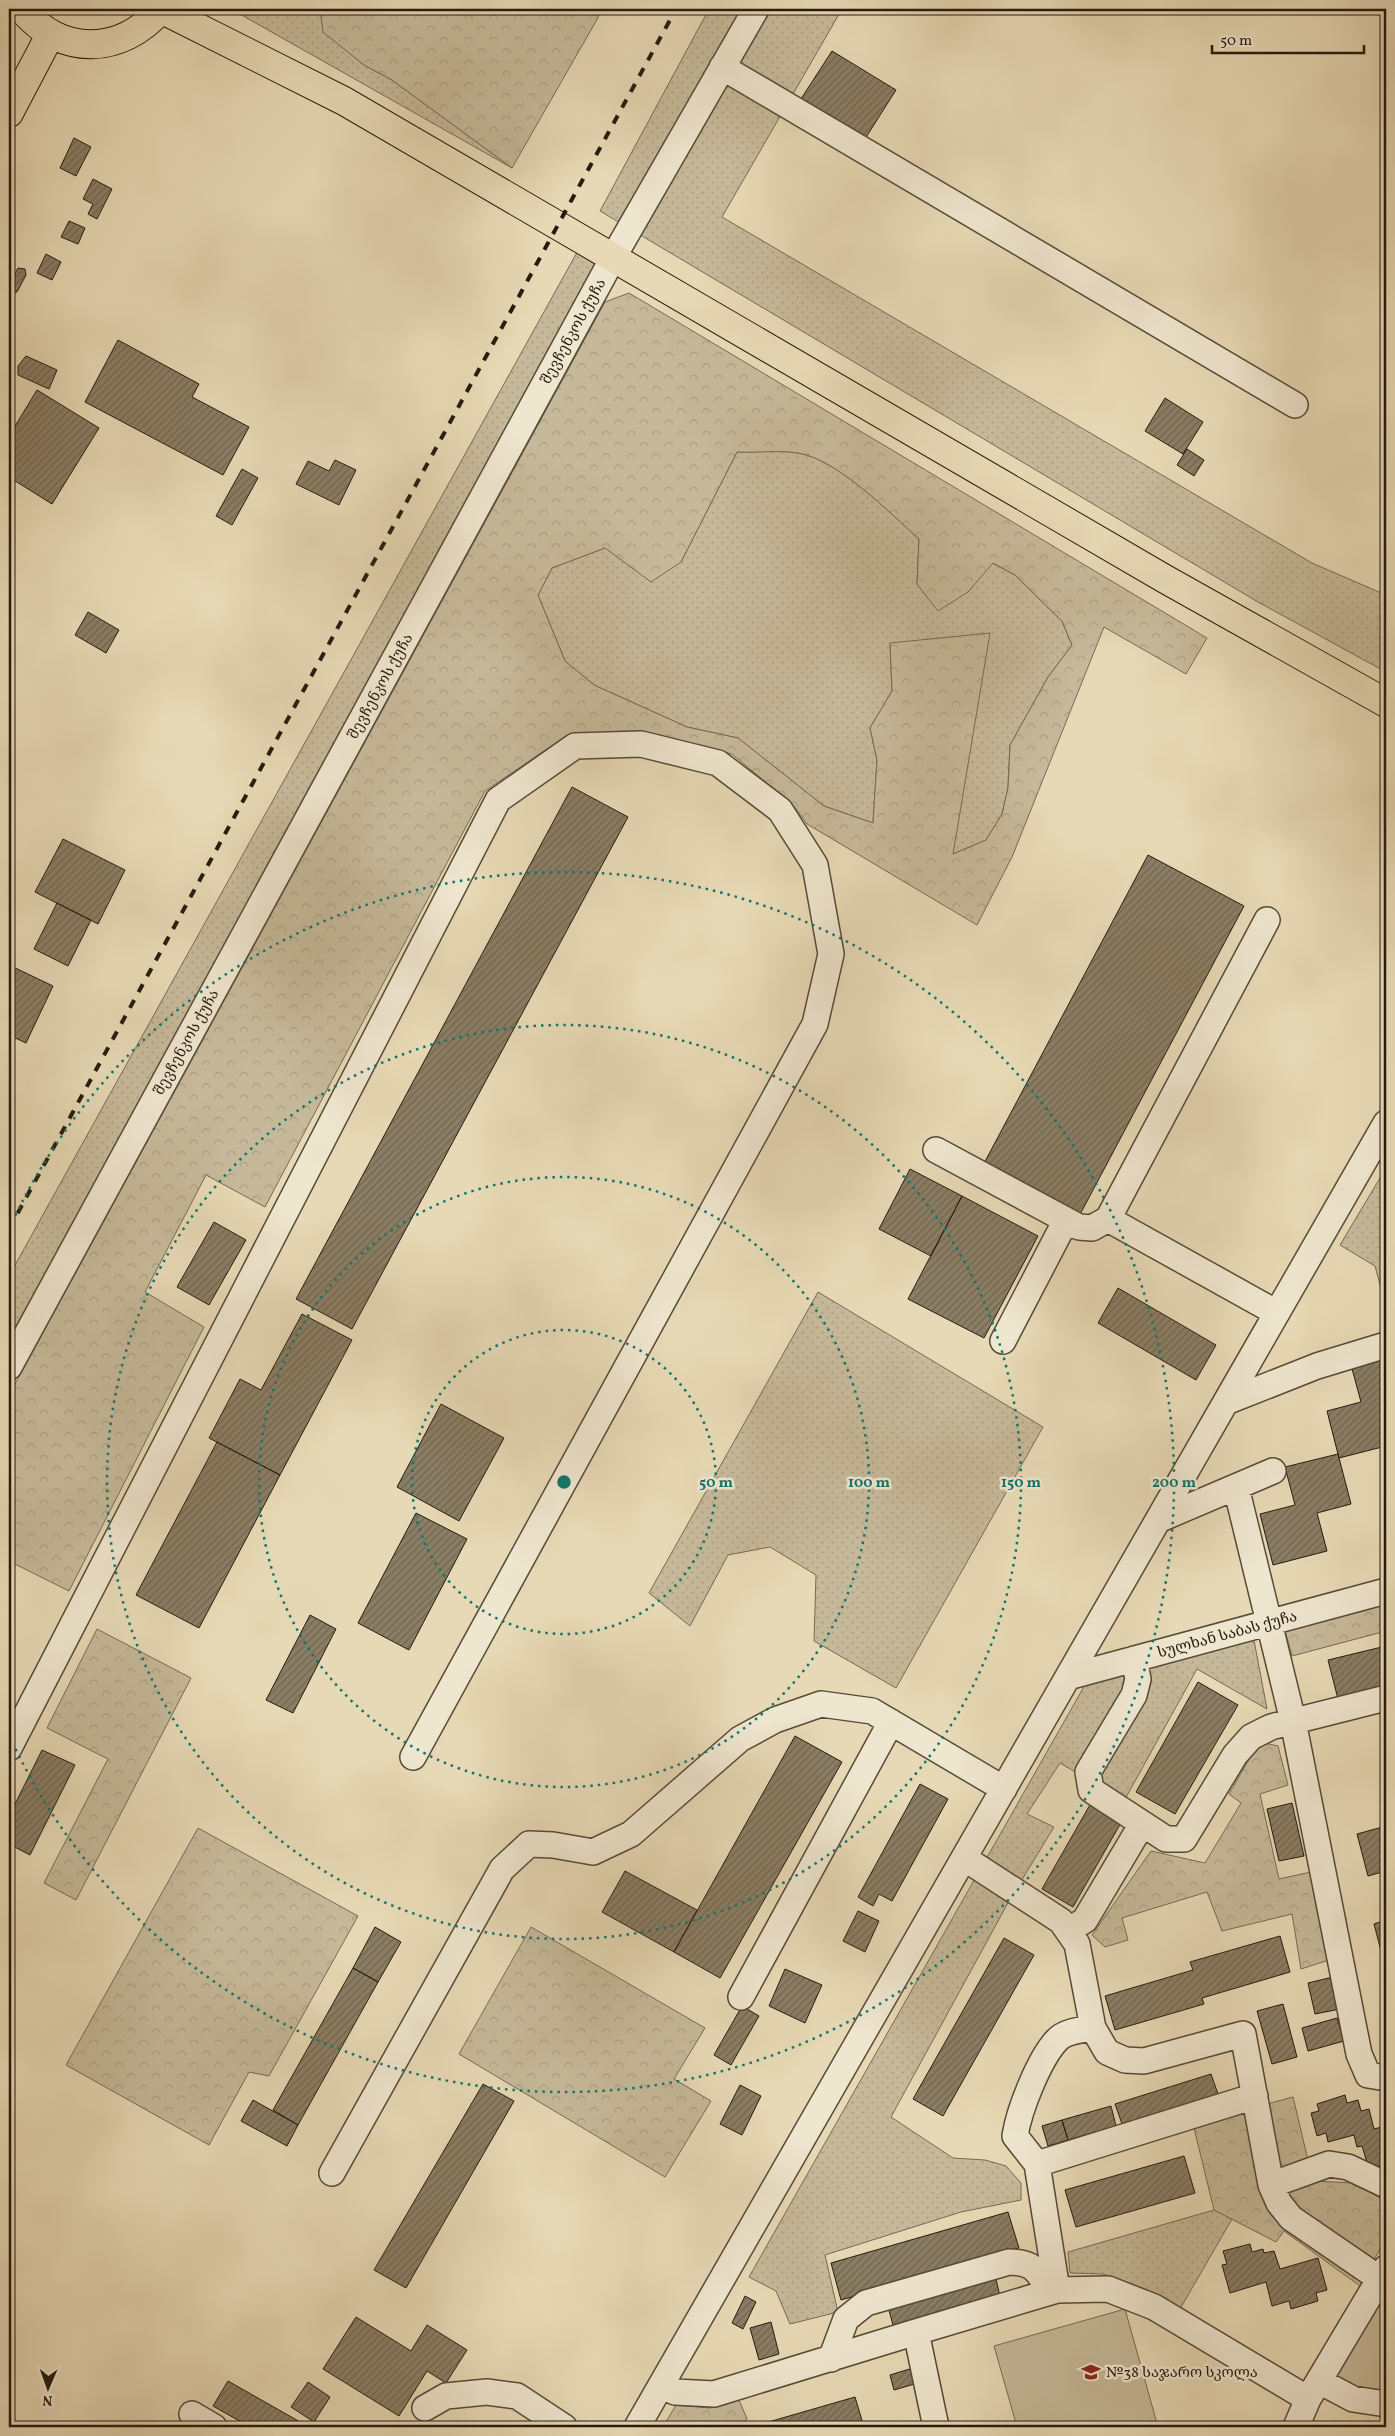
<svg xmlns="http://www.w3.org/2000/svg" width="1395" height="2436" font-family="Vollkorn,'Noto Serif Georgian',serif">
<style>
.grass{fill:url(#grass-dots);stroke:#766a54}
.forest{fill:url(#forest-crowns);stroke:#766a54;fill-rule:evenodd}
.green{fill:#c6b999;stroke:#766a54}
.building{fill:url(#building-hatch);stroke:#251b0e}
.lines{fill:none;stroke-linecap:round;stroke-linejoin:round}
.minor-casing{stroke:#564a38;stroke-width:28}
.major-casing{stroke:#251b0e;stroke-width:30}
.minor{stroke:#efe6cf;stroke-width:25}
.major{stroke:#e7d9b5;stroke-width:28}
.rail{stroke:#251b0e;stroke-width:4;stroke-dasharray:9 9;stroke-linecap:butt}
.ring{fill:none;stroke:#0f766e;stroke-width:2.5;stroke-dasharray:2.5 5}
.labels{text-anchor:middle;stroke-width:5;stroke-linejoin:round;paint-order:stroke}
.street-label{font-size:15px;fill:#251b0e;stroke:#efe6cf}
.poi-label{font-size:15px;fill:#251b0e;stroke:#efe6cf;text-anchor:start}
.centre{fill:#0f766e;stroke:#efe6cf;stroke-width:2.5}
.ring-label{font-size:15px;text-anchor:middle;font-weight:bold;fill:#0f766e;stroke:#efe6cf;stroke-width:5;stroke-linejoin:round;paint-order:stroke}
</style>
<defs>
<pattern id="grass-dots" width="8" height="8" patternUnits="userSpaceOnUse" patternTransform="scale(1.25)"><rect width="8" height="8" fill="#c6b999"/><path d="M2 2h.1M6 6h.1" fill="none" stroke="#aa9e83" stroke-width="1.8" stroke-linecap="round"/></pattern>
<pattern id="forest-crowns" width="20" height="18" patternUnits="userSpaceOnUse" patternTransform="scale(1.25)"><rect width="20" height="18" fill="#c6b999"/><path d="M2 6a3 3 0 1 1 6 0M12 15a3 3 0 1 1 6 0" fill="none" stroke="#aa9e83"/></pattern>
<pattern id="building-hatch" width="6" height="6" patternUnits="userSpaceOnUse" patternTransform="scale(1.25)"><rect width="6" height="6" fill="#8a7e65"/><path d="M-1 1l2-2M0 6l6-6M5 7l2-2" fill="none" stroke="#716652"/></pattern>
</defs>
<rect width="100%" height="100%" fill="#e7d9b5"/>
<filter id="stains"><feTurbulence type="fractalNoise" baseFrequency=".004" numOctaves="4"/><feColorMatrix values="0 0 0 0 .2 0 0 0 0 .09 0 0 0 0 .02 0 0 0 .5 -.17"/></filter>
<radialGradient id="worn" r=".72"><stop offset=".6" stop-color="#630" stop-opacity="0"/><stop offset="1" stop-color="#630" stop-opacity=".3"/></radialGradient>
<path class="grass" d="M69,9h47c-17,6 -30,5 -47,0z
M231,9h89l4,23 40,33 28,15 120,88z
M709,9h133l-120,208 590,346 74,32v77l-128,-70 -658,-391z
M585,238l29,18 -605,1111v-91z
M737,452c20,0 42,-2 61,1 39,6 92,60 121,86l-2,45 51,8 24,-29 23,12 47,46 10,24 -24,32 -38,68 -2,43 -6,26 -16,26 -33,14 -63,-211 2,48 -22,37 7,32 -4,63 -49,-17 -86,-68 -51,-11 -93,-42 -29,-24 -27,-66 14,-27 53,-20 76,14z
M1386,1168v139l-11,-41 -35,-21z
M818,1292l225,135 -147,261 -82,-47 2,-66 -46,-28 -42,8 -38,71 -41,-33z
M1253,1635l14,74 -70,-40 -73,132 -64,-38 -33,51 27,13 -45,74 -118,216 62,41 32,2 21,6 15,17v17l-60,12 -136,43 13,57 -48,12 -14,-33 -27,-14 337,-594z
M1214,2210l18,9 -52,90 -15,-11 -62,-24 -33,-1 -2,-21z"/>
<path class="forest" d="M320,9h49l4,3 19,1 3,-4h208l-91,159 -120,-88 -28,-15 -41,-33z
M629,293l578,345 -21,36 -82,-47 -92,230 -35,68 -170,-101 -13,-18 -62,-52 -91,-23 -75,5 -81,55 -220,416 -59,-32 -61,117 59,35 -135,264 -60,-30v-166l596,-1093zM737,452c20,1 42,-2 61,1 39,6 92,60 121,86l-2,45 21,27 30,-19 25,-29 22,12 47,46 10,24 -24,32 -38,68 -2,43 -6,26 -16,26 -33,14 37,-221 -100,10 2,48 -22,37 7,32 -4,63 -49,-17 -86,-68 -51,-11 -93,-42 -29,-24 -27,-66 14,-27 53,-20 46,34 30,-20z
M1386,1600v31l-94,25 -8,-29z
M97,1629l94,49 -115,222 -32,-17 64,-124 -61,-31z
M1259,1742l19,4 10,39 -28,9 19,85 32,-7 18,88 -28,9 -9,-55 -70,17 -15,-39 -85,26 6,22 -23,7 -13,-12 59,-84 54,12 36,-60 -12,-9z
M198,1828l160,88 -89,160 -20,-4 -40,73 -143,-80z
M531,1927l174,101 -31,51 37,22 -46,76 -206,-123z
M1293,2097l20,84 40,2 33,18v37l-26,48 -76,-55 -8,11 -62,-32 -21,-86z
M739,2400l8,19 -8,8h-76l13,-22 34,3z"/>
<path class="green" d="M1386,2276v115l-26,1 -32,-18z
M1125,2309l33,118h-141l-23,-81z"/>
<path class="building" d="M832,51l64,39 -33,52 -64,-40z
M74,138l17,9 -15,29 -16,-8z
M93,179l19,10 -15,30 -9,-5 5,-10 -10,-5z
M69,221l16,7 -7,16 -17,-7z
M46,254l15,8 -9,18 -15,-7z
M18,268l7,1 1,6 -9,17h-3l-5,-2v-6z
M118,340l81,44 -7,13 57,30 -26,48 -138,-73z
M26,356l31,14 -8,19 -31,-14v-9z
M37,390l62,38 -47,76 -43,-27v-41z
M1165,398l38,24 -20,32 -38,-23z
M1187,449l17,11 -10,16 -17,-11z
M335,460l21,10 -17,35 -43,-21 12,-23 21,10z
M242,469l16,9 -26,47 -16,-9z
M88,612l31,18 -13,23 -31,-18z
M572,787l56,30 -276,512 -56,-30z
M63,839l62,31 -27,54 -63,-32z
M1148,855l96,51 -167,314 -96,-51z
M57,903l34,17 -23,46 -34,-17z
M9,965l44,21 -27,57 -17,-8z
M910,1169l52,27 -31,60 -52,-27z
M962,1196l76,40 -54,102 -76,-39z
M214,1222l32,18 -37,65 -32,-18z
M1118,1288l98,57 -20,35 -98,-57z
M302,1314l50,26 -72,135 -71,-37 31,-59 21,11z
M1386,1356v52l-3,1 3,13v24l-47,12 -12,-47 34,-9 -10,-37z
M441,1404l63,34 -45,83 -62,-34z
M217,1442l63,33 -81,153 -63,-33z
M1338,1454l13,50 -34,9 10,38 -54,14 -13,-51 35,-9 -10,-38z
M416,1513l51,26 -58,111 -51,-27z
M310,1615l26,14 -43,84 -27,-13z
M1386,1646v41l-48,12 -10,-39z
M1198,1682l40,23 -63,109 -39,-22z
M795,1736l47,26 -122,216 -46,-26z
M42,1750l33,15 -45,90 -21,-11v-28z
M920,1784l28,15 -56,102 -13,-7 -6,12 -15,-9z
M1091,1803l31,18 -49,86 -31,-18z
M1292,1803l12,53 -25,5 -12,-52z
M1386,1826v45l-18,5 -11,-42z
M625,1871l72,39 -23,42 -72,-40z
M858,1911l21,10 -14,31 -22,-11z
M1386,1920v50l-12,-46z
M375,1927l26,15 -23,40 -25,-14z
M1280,1936l10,36 -88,26 2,6 -89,26 -10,-34 88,-26 -3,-8z
M1004,1938l30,17 -91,161 -30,-17z
M353,1968l25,14 -80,143 -25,-15z
M785,1969l37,16 -17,38 -36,-17z
M1333,1977l7,32 -25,5 -7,-31z
M1283,2004l14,53 -25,7 -15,-53z
M742,2006l17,10 -28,49 -17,-10z
M1337,2018l7,23 -36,10 -6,-23z
M1211,2074l7,20 -96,30 -7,-20z
M483,2084l31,17 -108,187 -32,-18z
M740,2085l21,11 -19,39 -22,-11z
M1345,2095l2,8 11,-3 3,11 8,-2 5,20 12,-3v38l-17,5 -7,-23 -5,1 -3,-12 -26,7 -2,-9 -9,3 -6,-23 8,-2 -2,-7z
M253,2100l45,25 -11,21 -46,-25z
M1111,2106l5,20 -48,14 -6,-20z
M1062,2120l6,20 -20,6 -6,-20z
M1184,2156l11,37 -119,34 -11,-37z
M1008,2212l11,36 -178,52 -10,-37z
M1250,2244l2,8 11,-3 1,4 10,-2 6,18 38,-11 9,32 -11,3 2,8 -27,8 -2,-8 -17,5 -6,-24 -36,11 -8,-28 5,-1 -4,-13z
M995,2275l5,21 -107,29 -6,-22z
M745,2296l11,6 -13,27 -11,-6z
M356,2317l55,34 16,-26 40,25 -21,33 -19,-12 -28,45 -76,-47z
M771,2322l8,32 -20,6 -9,-32z
M913,2368l5,15 -24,7 -4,-15z
M228,2381l81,46h-59l-37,-21z
M308,2382l22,15 -16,25 -23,-15z
M855,2397l9,30h-98l-1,-4z"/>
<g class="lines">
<g class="minor-casing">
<path id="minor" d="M722,67l573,338
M936,1150l143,77 13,1 16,-9 159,-299
M1108,1219l169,94
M1003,1341l63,-121
M9,1367l605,-1111 142,-247
M1226,1402l91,-36 69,-21
M1236,1487l57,234 66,333 9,21 18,3
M1158,1520l115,-49
M1134,1659l4,20 -4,16 -46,77 3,18 75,49h18l51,-84 16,-18 20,-10 115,-29
M1068,1677l318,-86
M9,1748l489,-948 77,-54 66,-2 77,19 62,47 35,55 16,89 -16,70 -402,733
M964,1858l97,63 16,23 16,84 14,24 18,8 19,1 99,-27 28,151 8,18 12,15 89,61
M1068,1931l17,-11 57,-96
M741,1997l150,-275
M1037,2164l218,-68
M332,2173l170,-304 27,-25 24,1 40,7 38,-18 109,-95 35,-19 46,-16 51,7 132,78
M1271,2185l58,-21 19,3 38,18
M1057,2290l-20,-126 -22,-28c4,-26 24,-77 42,-96 8,-9 25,-10 36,-12
M831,2359l15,-40 20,-16 143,-41c26,0 29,10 41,30
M1319,2381l34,18 33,5
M661,2386l14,6 39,2 202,-62
M425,2408l21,-12 41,-4 30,4 47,31
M192,2414l22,13
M637,2427l749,-1304
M936,2427l-20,-95 141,-42 51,-1 46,18 154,92
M1296,2427l12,-28 78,-131"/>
</g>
<g class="major-casing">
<path id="major" d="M22,9c40,48 99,46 139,0
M161,9l183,92 821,478 221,124
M9,113l41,-78"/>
</g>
<use href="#minor" class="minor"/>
<use href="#major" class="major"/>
<path class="rail" d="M9,1229l667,-1220"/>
</g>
<g class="ring">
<circle cx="564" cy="1482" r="152"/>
<circle cx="564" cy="1482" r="305"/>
<circle cx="564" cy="1482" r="457"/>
<path d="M9 1229A610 610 0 1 1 9 1735"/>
</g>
<defs>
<g id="school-bare" transform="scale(1.5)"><path d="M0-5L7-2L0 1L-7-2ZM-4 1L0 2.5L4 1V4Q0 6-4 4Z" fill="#8f2418" stroke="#efe6cf" stroke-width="2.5" paint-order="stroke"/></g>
</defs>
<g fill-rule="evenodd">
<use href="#school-bare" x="1091" y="2372"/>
</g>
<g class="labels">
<g class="street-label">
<text transform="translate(573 331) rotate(-61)" y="5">შევჩენკოს ქუჩა</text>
<text transform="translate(380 686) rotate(-61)" y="5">შევჩენკოს ქუჩა</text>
<text transform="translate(186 1042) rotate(-61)" y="5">შევჩენკოს ქუჩა</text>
<text transform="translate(1227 1634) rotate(-15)" y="5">სულხან საბას ქუჩა</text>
</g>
<g class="poi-label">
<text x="1106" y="2377">№38 საჯარო სკოლა</text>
</g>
</g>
<circle cx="564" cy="1482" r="8" class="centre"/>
<g class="ring-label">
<text x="716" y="1487">50 m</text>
<text x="869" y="1487">100 m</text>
<text x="1021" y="1487">150 m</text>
<text x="1174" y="1487">200 m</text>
</g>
<rect width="1395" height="2436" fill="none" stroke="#e7d9b5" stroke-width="30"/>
<rect x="10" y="10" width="1375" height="2416" fill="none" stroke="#251b0e" stroke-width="2.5"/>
<rect x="15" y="15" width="1365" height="2406" fill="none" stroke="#251b0e"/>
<g transform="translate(48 2388) rotate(182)" stroke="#efe6cf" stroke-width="4" paint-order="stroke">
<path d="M0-4L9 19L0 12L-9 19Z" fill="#251b0e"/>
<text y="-8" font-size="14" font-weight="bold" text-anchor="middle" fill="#251b0e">N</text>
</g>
<path d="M1212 45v8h152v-8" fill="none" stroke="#251b0e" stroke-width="2.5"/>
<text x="1220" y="45" font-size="15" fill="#251b0e" stroke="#efe6cf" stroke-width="4" paint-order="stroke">50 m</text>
<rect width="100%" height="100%" filter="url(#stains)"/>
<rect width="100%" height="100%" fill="url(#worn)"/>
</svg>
